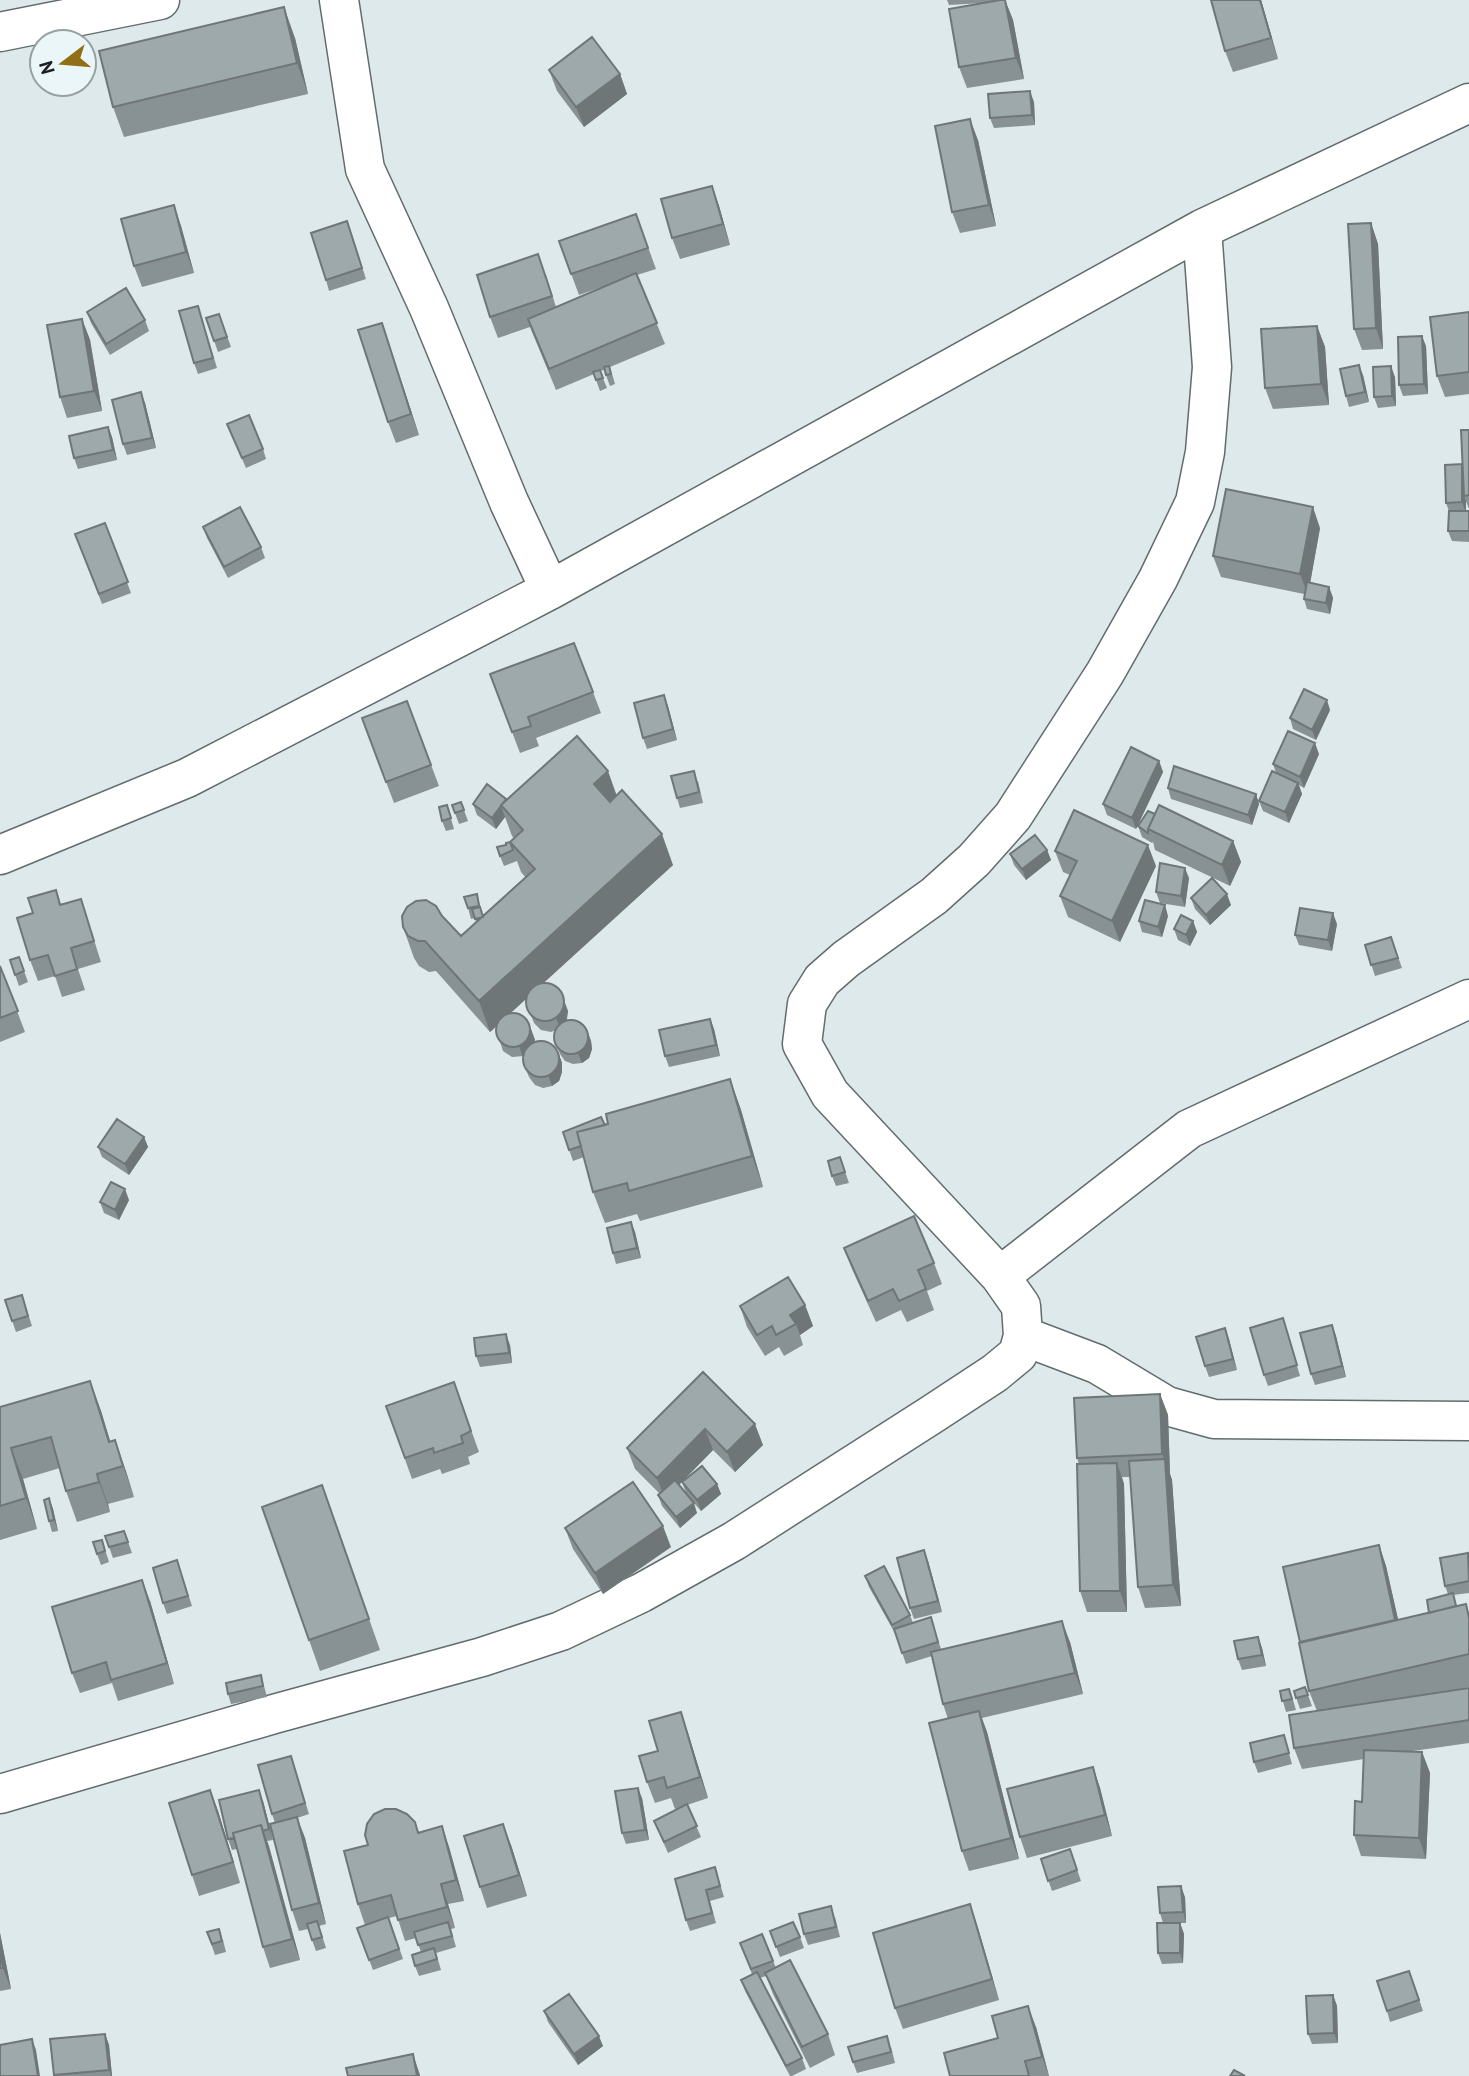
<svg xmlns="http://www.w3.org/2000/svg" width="1469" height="2076" font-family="'PT Sans',sans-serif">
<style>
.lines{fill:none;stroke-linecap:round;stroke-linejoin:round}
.minor-casing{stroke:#626c6f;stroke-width:41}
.minor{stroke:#fff;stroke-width:38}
.wall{fill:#889194}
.shaded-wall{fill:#6f7678}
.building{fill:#9ea9ac;stroke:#6f7678;stroke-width:2}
</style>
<rect width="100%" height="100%" fill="#dee9ec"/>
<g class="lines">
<g class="minor-casing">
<path id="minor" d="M339,0l26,169 64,139 80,194 41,88
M0,32l160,-32
M0,855l187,-77 363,-188 652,-361 267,-126
M1000,1276l189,-147 280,-130
M1023,1336l74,28 70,42 47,13 255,2
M0,1794l274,-80 208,-57 79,-26 80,-38 93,-52 197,-126 64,-42 23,-19 5,-18 -2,-30 -21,-30 -170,-182 -28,-50 5,-40 15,-24 24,-21 88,-63 40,-36 39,-44 92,-143 53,-94 37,-77 10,-50 7,-85 -10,-138"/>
</g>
<use href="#minor" class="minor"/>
</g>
<path class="wall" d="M947,0h58l8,20 11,59 -57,9 -8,-21 24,-64 -34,2z
M1261,0l17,59 -45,13 -8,-21z
M295,38l13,56 -184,43 -11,-30z
M549,70l71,4 7,20 -43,33 -27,-36z
M1034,102l1,23 -41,3 -4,-10z
M978,140l18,86 -36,7 -8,-21z
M712,186l7,20 11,39 -50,14 -8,-21z
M174,205l7,21 13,47 -52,14 -8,-21z
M636,214l20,55 -19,6 28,69 -55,23 5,17 -5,2 -6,-16 -4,1 7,17 -7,3 -6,-17 -38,16 -26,-63 -32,11 -8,-21 56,-42 10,32 46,-20 -23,8 -20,-54z
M1371,223l7,21 5,105 -21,1 -8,-21z
M351,232l15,47 -37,12 -3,-11z
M198,306l19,62 -19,6 -4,-11z
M87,312l58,8 4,11 -39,24 -19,-32z
M1469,312v82l-24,3 -8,-21z
M219,314l12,33 -13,5 -12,-34z
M82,319l8,21 12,71 -35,7 -7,-21z
M382,323l37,112 -23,8 -8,-21z
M1317,326l8,21 4,58 -56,4 -8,-21z
M1426,346l2,48 -25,2 -4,-11z
M1363,375l6,27 -20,5 -3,-11z
M1395,377l1,29 -18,2 -4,-11z
M145,403l11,45 -29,7 -4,-11z
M227,424l36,25 3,10 -20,9z
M108,427l4,10 5,23 -39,9 -4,-11z
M1469,430v79l-3,-8v10h3v31l-17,-1 -4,-10 1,-20 -3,-8 17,-36z
M105,523l26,70 -29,11 -27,-70z
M203,527l58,20 4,11 -37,20 -21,-40z
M1320,528l-10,55 19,4 4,11 -3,16 -23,-5 -3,-10v-5l-83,-17 -8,-21z
M574,643l27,70 -65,25 3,8 -19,7 -30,-79z
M664,695l13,45 -30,9 -4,-11z
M407,701l32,85 -45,17 -32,-85z
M1330,710l-14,30 -23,-11 -3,-11z
M1319,754l-15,34 -5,-3 3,9 -13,29 -26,-12 -4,-10 17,-28 -3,-9z
M1159,761l4,11 -27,57 -29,-14 -4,-11z
M698,781l5,22 -23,5 -3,-10z
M1168,788l88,6 3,10 -7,21 -81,-26z
M617,796l56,69 -130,118 25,28 -1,9 20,10 4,11 1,8 -3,9 -7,5 -9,1 -8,-3 -5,-7 -4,-11v-13l-5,2 -10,-2 -7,-7 -8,-20 1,-5 -17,15 17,6 8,21 -1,2 24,10 4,11v9l-3,9 -7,5 -9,2 -8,-3 -6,-8 -4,-10 -1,-11 -12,1 -9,-6 -7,-21 2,-5 -8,7 -54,-61 -7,1 -10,-6 -5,-8 -11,-31 39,-11 19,20 15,-14 -1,-4 -4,1 -3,-11 9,-14 6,22 43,-38 -5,-6 -4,-11 -13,5 -4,-10 6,-11 8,-7 -2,-2 -7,-19 -9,12 -19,-14 -4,-11 34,-4z
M461,802l7,19 -9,3 -7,-19z
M447,805l7,24 -8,2 -4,-10z
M1155,814l78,27 8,21 -11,24 -75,-36 -2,-8 -1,1 -10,-6 -4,-11z
M1047,850l4,10 -25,20 -12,-15 -4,-11z
M1055,851l101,15 -36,76 -52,-25 -8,-21 10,-21 -7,-3z
M1189,878l-4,29 -25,-4 -4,-11z
M56,890l5,14 20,-5 20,63 -23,7 7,21 -23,7 -7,-21 -17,5 -8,-21 3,-47z
M1191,898l40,7 -21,20 -15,-16z
M1168,916l-6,21 -20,-5 -3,-11z
M1193,921l4,11 -7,14 -12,-6 -4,-11z
M1337,924l-5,27 -33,-6 -4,-10z
M1391,937l11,31 -27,8 -10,-31z
M19,957l9,25 -9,4 -9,-26z
M0,966l25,66 -25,10z
M710,1019l4,10 6,27 -51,11 -4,-11z
M730,1079l11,31 22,77 -123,34 -3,-7 -32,9 -12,-31 -9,-35 -11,4 -10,-29 42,-7z
M144,1137l4,10 -19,28 -27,-18 -4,-10z
M840,1157l9,26 -13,3 -4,-10z
M129,1200l-10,20 -15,-7 -4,-11z
M631,1222l4,10 6,26 -25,6 -3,-11z
M844,1248l90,15 8,21 -15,7 7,19 -27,12 -6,-12 -25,12 -24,-53z
M22,1295l10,31 -16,6 -11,-32z
M805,1305l8,21 -13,9 3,10 -19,11 -5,-9 -14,9 -18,-29 -7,-21z
M1283,1318l17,58 -32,10 -4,-11z
M1332,1325l4,11 10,41 -31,8 -4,-11z
M1225,1328l12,42 -28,7 -4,-11z
M510,1345l2,18 -32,4 -4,-11z
M703,1372l60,73 -28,27 -22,-22 -34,35 7,8 -4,-11 35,2 4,10 -20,17 -14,-16 10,18 -17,15 -18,-22 -4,-11 2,-1 -25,-25 -8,-21z
M90,1381l11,30 9,31 5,-2 19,57 -26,7 2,8 -33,10 -11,-31 -6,-23 -37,11 14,50 -37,11v-133z
M454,1382l25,70 -11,5 2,7 -28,10 -2,-5 -28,10 -26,-73z
M1160,1394l8,21 2,59 2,6 9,126 -36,2 -7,-21 -8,-110h-8l2,7 3,128h-40l-7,-21 -1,-127 -2,-6z
M322,1485l58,165 -60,21 -58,-164z
M49,1498l4,11 5,22 -6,1 -3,-11z
M565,1528l106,19 -68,47 -30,-45z
M124,1531l8,22 -19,5 -8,-22z
M102,1540l7,22 -8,3 -4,-11z
M1379,1545l7,21 12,54 31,-7 19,-19 -3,-8 24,-31v38l-16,2 4,11 9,-2 3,9v74l-14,3 14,-2v55l-56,8 9,1 8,21 -4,86 -65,-3 -7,-21 8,-33 2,-43 -62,10 -8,-21 23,-37 -8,-20 -9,-48 -17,-76z
M177,1560l15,46 -25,8 -4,-11z
M928,1561l14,51 -28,7 -4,-11z
M865,1576l45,39 3,8 21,5 7,21 129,-7 13,52 -101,24 5,14 32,127 -50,12 -7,-20 -14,-132 -5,-15 -11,-48 -26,8 -10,-29 -27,-48z
M150,1601l24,83 -56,17 -6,-18 -32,10 -8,-20z
M1258,1637l4,11 4,18 -24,4 -4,-11z
M261,1675l6,22 -36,7 -3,-10z
M1305,1687l7,19 -12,3 -6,-18z
M1280,1691l13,9 3,10 -10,2z
M681,1712l7,21 20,65 -21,7 14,32 -33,16 -14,-32 30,-15 -9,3 -4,-11 -16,5 -8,-21 11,-31z
M1284,1735l8,29 -34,9 -4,-11z
M291,1756l18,58 -12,4 8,20 21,86 -7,2 7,22 -10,3 -8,-22 -9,2 -7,-21 -17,-87 -3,-9z
M1093,1767l7,21 12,48 -85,22 -7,-21z
M210,1790l8,21 22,72 -41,13 -7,-21z
M642,1798l7,42 -23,4 -4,-11z
M263,1801l10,39 -6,1 33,119 -30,8 -7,-21 -26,-98 -5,1 -4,-11z
M415,1822l4,10 23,-6 7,21 15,54 -16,3 7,24 -4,1 5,18 -20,6 5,17 -22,6 -4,-10 6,-14 -5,-14 -11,3 -8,-25 -8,2 14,41 -30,11 -16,-42 8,-3 -7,-21 10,-59z
M511,1845l16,51 -40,12 -7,-21z
M1070,1849l11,32 -29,10 -11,-32z
M715,1867l9,30 -14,4 6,22 -26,8 -4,-11z
M1185,1897l1,26h-6l4,11 -1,29 -21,1 -4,-11 5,-30 -3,-10z
M970,1904l7,21 22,75 -96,29 -8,-21z
M835,1917l5,20 -32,8 -4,-11z
M770,1931l30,6 4,11 -24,9z
M207,1932l16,8 3,12 -11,3z
M0,1933l11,56 -11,2z
M762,1934l14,34 52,66 7,21 -25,13 -37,-74 -7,-18 -6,2 42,80 4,11 -14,7h-2l-45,-85 -4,-11 11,-6 -12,-31z
M1413,1981l10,30 -33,11 -3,-11z
M1333,1995l4,11 1,37 -26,1 -4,-10z
M544,2011l59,35 -25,19 -30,-43z
M1036,2027l13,49h-99z
M105,2034l4,11 3,31h-58l-4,-37z
M891,2047l4,16 -38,10 -4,-11z"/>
<path class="shaded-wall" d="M1005,0l8,20 11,59 -8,-21z
M1260,0h1l17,59 -7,-21z
M284,7l11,31 13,56 -11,-31z
M620,74l7,20 -43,33 -8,-20z
M1030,91l4,11 1,23 -3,-10z
M970,119l8,21 18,86 -7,-21z
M712,186l7,20 11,39 -7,-21z
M174,205l7,21 13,47 -8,-21z
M1371,223l7,21 5,105 -7,-21z
M82,319l8,21 12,71 -8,-20z
M382,323l7,21 30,91 -8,-21z
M1317,326l8,21 4,58 -8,-21z
M1422,336l4,10 2,48 -4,-10z
M1359,365l4,10 6,27 -4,-10z
M1391,366l4,11 1,29 -4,-10z
M141,392l4,11 11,45 -4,-10z
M108,427l4,10 5,23 -4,-10z
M1462,464l2,32 2,5v12l-4,-11z
M1313,507l7,21 -12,67 -8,-21z
M1329,587l4,11 -3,16 -4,-11z
M664,695l4,11 9,34 -4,-11z
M1327,700l3,10 -14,30 -4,-10z
M1315,743l4,11 -15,34 -4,-11z
M1159,761l4,11 -27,57 -4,-11z
M608,771l11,31 -14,12 -11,-30z
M1298,783l4,11 -13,29 -4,-11z
M1256,794l3,10 -7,21 -4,-10z
M501,806l4,11 -9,12 -4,-11z
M662,834l11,31 -183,167 -11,-31z
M1233,841l8,21 -11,24 -8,-21z
M1148,845l8,21 -36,76 -8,-21z
M1047,850l4,10 -25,20 -4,-11z
M1185,868l4,10 -4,29 -4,-11z
M1227,894l4,11 -21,20 -4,-10z
M1165,905l3,11 -6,21 -4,-10z
M1333,913l4,11 -5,27 -4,-11z
M1193,921l4,11 -7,14 -4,-11z
M564,1000l4,11 -2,10 -6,7 -4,-10z
M710,1019l4,10 6,27 -4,-11z
M531,1029l4,11 -4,11 -8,6 -4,-11z
M587,1030l4,11 1,8 -3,9 -7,5 -4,-10z
M558,1052l4,11v9l-3,9 -7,5 -4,-11z
M730,1079l11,31 22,77 -11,-31z
M144,1137l4,10 -19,28 -4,-11z
M125,1189l4,11 -10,20 -4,-10z
M631,1222l4,10 6,26 -4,-10z
M805,1305l8,21 -13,9 -4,-11 -6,-9z
M1332,1325l4,11 10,41 -4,-11z
M1225,1328l4,11 8,31 -4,-11z
M506,1334l4,11 2,18 -3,-10z
M90,1381l11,30 19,62 -11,-31z
M1160,1394l8,21 2,59 2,6 9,126 -8,-21 -8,-125 -3,-6z
M755,1424l8,21 -28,27 -8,-20z
M705,1429l8,21 -48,49 -8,-21z
M115,1440l11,31 8,26 -11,-31z
M11,1448l12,31 14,50 -11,-31z
M1117,1463l7,21 3,128 -7,-21z
M97,1474l11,30 2,8 -11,-30z
M717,1484l4,10 -20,17 -4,-11z
M49,1498l4,11 5,22 -4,-11z
M694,1503l3,10 -17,15 -4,-11z
M663,1526l8,21 -68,47 -8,-21z
M1379,1545l7,21 17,75 -8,-21z
M924,1550l4,11 14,51 -4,-11z
M142,1580l8,21 24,83 -7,-21z
M1062,1621l8,21 13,52 -8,-21z
M1258,1637l4,11 4,18 -4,-11z
M979,1711l8,21 32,127 -8,-21z
M681,1712l7,21 20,65 -8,-21z
M1422,1752l8,21 -4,86 -7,-21z
M1093,1767l7,21 12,48 -7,-21z
M638,1788l4,10 7,42 -4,-10z
M210,1790l8,21 22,72 -7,-21z
M259,1790l4,11 10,39 -4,-11z
M297,1817l8,21 21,86 -7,-21z
M503,1824l8,21 16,51 -8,-21z
M261,1825l8,21 31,114 -8,-21z
M442,1826l7,21 15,54 -8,-21z
M441,1884l7,20 7,24 -8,-21z
M1181,1886l4,11 1,26 -3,-11z
M970,1904l7,21 22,75 -7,-21z
M1180,1923l4,11 -1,29 -3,-10z
M0,1933l11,56 -8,-21 -3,-16z
M1333,1995l4,11 1,37 -4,-10z
M1028,2006l8,21 13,49 -7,-19z
M105,2034l4,11 3,31h-1l-2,-6z
M599,2036l4,10 -25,19 -4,-11z
M32,2039l4,11 4,26h-2z
M413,2054l7,21v1h-3z"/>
<path class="building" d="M1000,0h5l11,58 -57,9 -10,-58z
M1211,0h49l11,38 -46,13z
M284,7l13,56 -184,44 -14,-56z
M592,37l28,37 -44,33 -27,-37z
M1030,91l2,24 -42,3 -2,-24z
M970,119l19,86 -37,7 -17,-86z
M712,186l11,38 -51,14 -11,-39z
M174,205l12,47 -52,14 -13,-47z
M636,214l12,34 -77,26 -12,-33z
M347,221l15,47 -36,12 -15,-47z
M1371,223l5,105 -22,1 -6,-105z
M538,254l14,42 -62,21 -13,-42z
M636,273l21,50 -108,46 -21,-50z
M126,288l19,32 -39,24 -19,-32z
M198,306l15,52 -19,5 -15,-52z
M1469,312v60l-32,4 -7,-59z
M219,314l8,23 -13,4 -8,-23z
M82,319l12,72 -34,6 -13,-72z
M382,323l29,91 -23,8 -30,-92z
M1317,326l4,58 -56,4 -4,-59z
M1422,336l2,48 -25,1 -1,-48z
M1359,365l6,27 -19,4 -6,-27z
M609,366l2,8 -5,1 -2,-8z
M1391,366l1,30 -18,1 -1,-30z
M600,370l3,8 -7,2 -3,-8z
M141,392l11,46 -29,6 -11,-44z
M249,415l14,34 -21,9 -15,-34z
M108,427l5,23 -39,8 -5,-22z
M1461,430h8v65l-5,1z
M1462,464v38l-16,1 -1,-38z
M1226,489l87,18 -13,67 -87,-18z
M240,507l21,40 -37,20 -21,-40z
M1449,511h20v20h-21z
M105,523l23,59 -29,12 -24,-60z
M1307,582l22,5 -3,16 -22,-4z
M574,643l19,49 -65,25 3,9 -19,6 -22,-58z
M1304,689l23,11 -15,30 -22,-12z
M664,695l9,34 -30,9 -9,-35z
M407,701l24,64 -45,17 -24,-64z
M1288,731l27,12 -15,34 -27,-13z
M577,736l31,35 -14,13 16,18 12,-12 40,44 -183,167 -54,-60h-7l-10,-5 -5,-9 -1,-11 5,-9 9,-6 10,-1 10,6 6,10 19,20 74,-67 -25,-27 13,-12 -22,-25z
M1131,747l28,14 -27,57 -29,-14z
M1174,766l82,28 -8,21 -80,-27z
M694,771l5,21 -22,6 -6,-22z
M1272,771l26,12 -13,29 -26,-11z
M487,784l19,15 -14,19 -19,-14z
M461,802l3,8 -9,3 -3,-8z
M447,805l4,13 -9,3 -3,-14z
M1159,805l74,36 -11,24 -74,-36z
M1074,810l74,35 -36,76 -52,-25 17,-35 -22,-10z
M1148,811l7,3 -7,15v4l-10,-7z
M1035,835l12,15 -25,19 -12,-15z
M510,842l3,8 -13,6 -3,-9 9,-2v-2z
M1160,863l25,5 -4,28 -25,-4z
M1212,878l15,16 -21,21 -15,-17z
M56,890l4,15 21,-6 13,42 -23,7 6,21 -22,7 -7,-21 -18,5 -13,-42 16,-5 -5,-15z
M477,894l2,12 -11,2 -4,-11z
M1145,900l20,5 -7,22 -19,-6z
M480,907l3,10 -8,2 -3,-10z
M1300,908l33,5 -5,27 -33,-5z
M1181,915l12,6 -7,14 -12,-6z
M1391,937l7,21 -27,7 -6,-20z
M19,957l5,14 -9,4 -5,-15z
M0,966l18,45 -18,7z
M526 1002a19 19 0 1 1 38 0a19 19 0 1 1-38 0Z
M496 1030a17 17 0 1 1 34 0a17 17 0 1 1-34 0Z
M710,1019l6,26 -51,11 -6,-26z
M554 1037a17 17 0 1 1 34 0a17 17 0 1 1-34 0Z
M523 1059a18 18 0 1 1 36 0a18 18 0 1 1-36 0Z
M730,1079l22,77 -123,35 -2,-8 -34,9 -16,-60 31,-8 -2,-10z
M601,1117l4,8 -28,7 4,14 -12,4 -6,-18z
M117,1119l27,18 -19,27 -27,-17z
M840,1157l5,15 -13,4 -4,-15z
M111,1182l14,7 -10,21 -15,-8z
M914,1216l20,47 -16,7 8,19 -27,12 -6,-12 -25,12 -24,-53z
M631,1222l6,26 -24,5 -6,-25z
M788,1277l17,28 -15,10 6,9 -20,11 -4,-9 -15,9 -17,-29z
M22,1295l6,21 -16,5 -7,-21z
M1283,1318l14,47 -33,10 -14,-47z
M1332,1325l10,41 -31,8 -11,-41z
M1225,1328l8,31 -28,7 -9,-29z
M506,1334l3,19 -33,3 -2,-18z
M703,1372l52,52 -28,28 -22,-23 -48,49 -30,-30z
M90,1381l19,61 6,-2 8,26 -26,8 2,8 -33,9 -15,-54 -40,11 15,50 -26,8v-99z
M454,1382l17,49 -10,5 2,7 -29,10 -1,-5 -28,10 -19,-52z
M1160,1394l2,60 -85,4 -3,-60z
M1165,1459l8,126 -35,2 -9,-126z
M1117,1463l3,128h-40l-3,-127z
M702,1466l15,18 -20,16 -15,-18z
M675,1480l19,23 -18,14 -18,-22z
M633,1482l30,44 -68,47 -30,-45z
M322,1485l47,134 -60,21 -47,-133z
M49,1498l5,22 -5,1 -5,-21z
M124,1531l4,11 -19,5 -4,-11z
M102,1540l3,11 -8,3 -4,-12z
M1379,1545l16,75 -95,22 -17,-75z
M924,1550l14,51 -28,7 -13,-50z
M1468,1553l1,28 -24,5 -5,-28z
M177,1560l11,36 -25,7 -10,-35z
M884,1566l26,49 -18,10 -27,-49z
M142,1580l25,83 -56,17 -5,-18 -34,11 -20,-66z
M1453,1593l3,13 -27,7 -2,-13z
M1466,1604l3,14v36l-160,37 -10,-48z
M931,1617l7,25 -36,11 -8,-24z
M1062,1621l13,52 -132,31 -12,-52z
M1258,1637l4,18 -24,4 -4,-18z
M261,1675l2,11 -35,8 -2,-11z
M1305,1687l3,8 -12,3 -2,-7z
M1469,1688v32l-175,28 -5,-33z
M1289,1689l3,10 -10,2 -2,-10z
M979,1711l32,127 -49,13 -33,-128z
M681,1712l19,65 -33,11 -3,-11 -17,5 -8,-26 19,-5 -9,-30z
M1284,1735l5,18 -35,9 -4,-19z
M1364,1750l58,2 -3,86 -65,-3 1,-34 7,1z
M291,1756l14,47 -33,11 -14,-49z
M1093,1767l12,48 -85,22 -13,-48z
M638,1788l7,42 -23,3 -7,-42z
M210,1790l23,72 -41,13 -23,-72z
M259,1790l10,39 -6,2 -2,-6 -28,8 1,5 -6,1 -9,-39z
M687,1804l10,22 -33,16 -10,-21z
M385,1809h11l11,5 8,8 3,11 24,-7 14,54 -15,4 6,23 -49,13 -7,-25 -33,9 -14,-53 24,-6 -3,-10 2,-11 7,-10z
M297,1817l22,86 -27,7 -22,-86z
M503,1824l16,51 -39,12 -16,-51z
M261,1825l31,114 -29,8 -30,-114z
M1070,1849l7,21 -29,11 -7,-22z
M715,1867l5,19 -14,4 6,23 -26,7 -11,-41z
M1181,1886l2,26 -23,1 -2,-26z
M970,1904l22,75 -97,29 -22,-75z
M831,1906l5,21 -32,7 -5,-20z
M388,1917l11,32 -30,11 -12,-32z
M317,1921l5,16 -10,3 -5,-16z
M448,1922l4,14 -34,9 -4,-13z
M793,1922l7,15 -24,10 -6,-16z
M1157,1923h23v30h-22z
M219,1929l3,12 -10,3 -5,-12z
M762,1934l11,27 -22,8 -11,-26z
M434,1948l3,11 -22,7 -3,-11z
M0,1952l3,16h-3z
M790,1960l38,74 -26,13 -37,-74z
M1409,1971l10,29 -32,11 -10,-30z
M757,1972l45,86 -16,8 -45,-86z
M569,1994l30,42 -25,18 -30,-43z
M1333,1995l1,38 -26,1 -2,-38z
M1028,2006l14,51 -17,4 4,15h-79l-6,-23 54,-15 -6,-22z
M105,2034l4,36 -55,5 -4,-36z
M887,2036l4,16 -38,10 -5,-15z
M32,2039l6,37h-38v-31z
M413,2054l4,22h-69l-2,-8z
M1234,2070l11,6h-15z"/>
<g transform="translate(63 63) rotate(254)"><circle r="33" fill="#ebf6f9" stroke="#98a0a2" stroke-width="2"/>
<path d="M0-5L12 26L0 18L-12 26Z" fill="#916f15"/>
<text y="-10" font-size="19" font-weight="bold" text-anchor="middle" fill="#1b1f20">N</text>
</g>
</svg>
